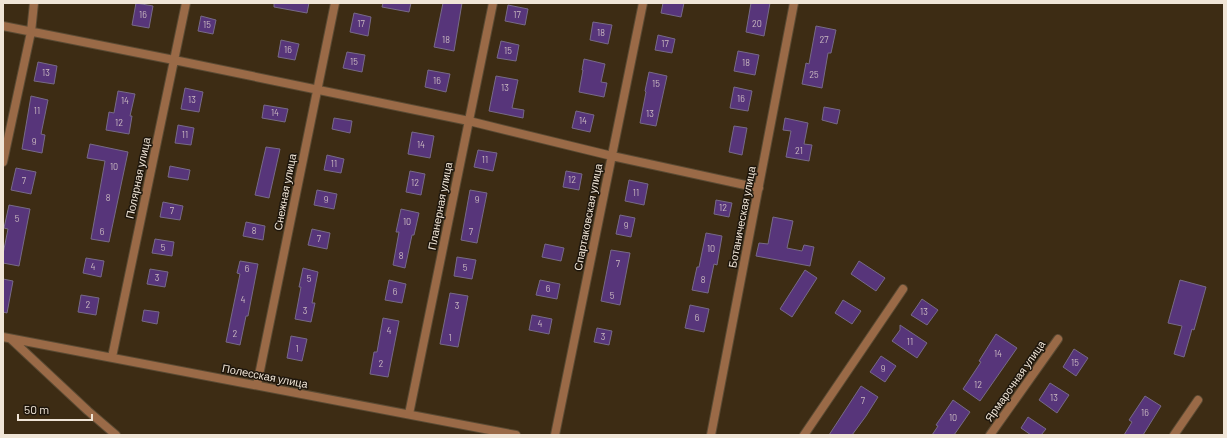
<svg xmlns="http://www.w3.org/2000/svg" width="1227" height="438" font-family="Barlow,sans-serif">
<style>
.building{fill:#57357a;stroke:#776a87}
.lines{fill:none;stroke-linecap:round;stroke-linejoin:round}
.minor-casing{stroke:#5a4a33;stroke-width:10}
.minor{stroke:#9a6a47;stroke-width:8}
.labels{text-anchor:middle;stroke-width:3;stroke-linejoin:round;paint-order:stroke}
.number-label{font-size:9px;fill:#cab9c0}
.street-label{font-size:11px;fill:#f0e5d7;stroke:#1e160c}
</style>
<rect width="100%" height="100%" fill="#3d2c14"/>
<path class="building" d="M136,3l17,3 -4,22 -17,-3z
M274,3h35l-2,10 -33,-6z
M383,3h28l-2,9 -27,-5z
M443,3h19l-8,48 -20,-4z
M663,3h21l-3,14 -20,-4z
M751,3h19l-6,33 -18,-4z
M508,5l20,4 -3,16 -20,-4z
M354,13l17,4 -3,19 -18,-4z
M201,16l15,4 -3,14 -15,-3z
M593,22l19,3 -4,19 -18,-4z
M816,26l20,4 -5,23h-3l-6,35 -20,-4 4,-21 3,1z
M658,35l17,4 -3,14 -17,-3z
M281,40l18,4 -4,16 -17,-3z
M501,41l18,4 -3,16 -19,-3z
M738,51l21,4 -4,20 -21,-4z
M347,52l18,3 -3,17 -19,-4z
M584,59l21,5 -4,18 6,1 -3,14 -25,-5 4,-22h-1z
M38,62l19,4 -3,18 -20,-3z
M428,70l22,4 -4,18 -21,-5z
M649,72l18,4 -11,50 -16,-3 6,-31 -1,-1z
M496,76l22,4 -6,28 12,2 -1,8 -34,-7z
M734,87l18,4 -4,20 -18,-3z
M185,88l18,4 -4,20 -18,-3z
M118,91l17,3 -5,22h2l-3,18 -23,-4 3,-18 5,1z
M31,96l17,4 -7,34 4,1 -3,18 -20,-4z
M264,105l24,4 -3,13 -23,-4z
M824,107l16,3 -3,14 -15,-4z
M576,111l18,4 -4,17 -18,-4z
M334,118l18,3 -2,12 -18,-4z
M785,118l23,5 -4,21 8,1 -3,16 -23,-4 5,-26 -8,-1z
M178,125l16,3 -3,17 -16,-2z
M734,126l13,2 -5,27 -13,-3z
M412,132l22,4 -4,22 -22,-4z
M90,144l38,8 -19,90 -18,-3 14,-78 -18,-3z
M266,147l14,2 -11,49 -14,-3z
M478,150l19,3 -4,18 -19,-4z
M327,155l17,4 -3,14 -17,-3z
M170,166l20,4 -2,10 -20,-3z
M16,168l20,4 -5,22 -20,-4z
M410,171l15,3 -4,21 -15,-3z
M566,171l16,3 -3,16 -16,-3z
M629,180l19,4 -4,21 -19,-4z
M317,190l20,4 -3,15 -20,-4z
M470,190l17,3 -10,50 -16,-3z
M716,200l16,3 -3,14 -15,-3z
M163,202l20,4 -3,14 -20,-3z
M9,205l21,4 -11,57 -16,-3v-9l5,-25 -4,-1z
M401,209l18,4 -5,22h-2l-7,33 -12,-3 6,-33h-3z
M620,215l15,3 -4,19 -15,-3z
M773,217l20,4 -6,27 15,3 2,-6 10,2 -4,19 -54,-10 3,-13 9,1z
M246,222l19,4 -2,14 -20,-4z
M312,229l18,4 -3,16 -19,-4z
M706,233l16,3 -5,29 -3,-1 -6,29 -16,-3 5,-23h2z
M155,239l19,3 -2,14 -20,-3z
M545,244l19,4 -3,13 -19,-4z
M611,250l19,3 -10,52 -19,-4z
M457,257l19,3 -4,19 -18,-3z
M86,258l18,3 -3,16 -18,-4z
M240,261l18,3 -10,52h-2l-6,29 -14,-3 14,-68 -3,-1z
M859,261l26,17 -9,13 -25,-17z
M303,268l15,4 -6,31h3l-4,19 -16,-3 6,-32h-2z
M150,269l18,3 -3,15 -18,-3z
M805,270l12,8 -25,39 -12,-8z
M3,279l10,2 -6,32 -4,-1z
M389,280l17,4 -4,19 -17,-3z
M540,280l20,4 -3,15 -21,-4z
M1180,280l26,7 -12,43 -2,-1 -8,28 -10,-3 8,-28 -14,-3z
M450,293l18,3 -10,51 -18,-3z
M81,295l18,3 -3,17 -18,-3z
M922,299l16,11 -11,15 -16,-10z
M843,300l18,11 -9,13 -17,-11z
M690,305l19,4 -5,23 -19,-4z
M144,310l15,2 -2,12 -15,-3z
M532,315l20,4 -3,15 -20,-4z
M383,318l16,3 -11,56 -18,-3 4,-22h3z
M900,325l27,18 -10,15 -25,-17 8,-11z
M597,328l15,3 -3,14 -15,-3z
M996,334l21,14 -37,53 -17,-12 18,-27 -2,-1z
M291,336l16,3 -5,22 -15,-3z
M1074,349l14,9 -12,18 -13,-9z
M881,356l15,10 -11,16 -15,-10z
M1050,383l19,12 -12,18 -18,-13z
M861,386l17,11 -12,19 -14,19h-23z
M1145,396l16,10 -18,29h-19l8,-13 -3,-2z
M953,400l17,12 -16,23h-22l6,-9 -2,-1z
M1028,417l18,12 -5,6h-10l-10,-7z"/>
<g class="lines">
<g class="minor-casing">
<path id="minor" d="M3,26l171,34 295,61 143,35 147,32
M3,162l28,-130 3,-29
M3,337l513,98
M11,339l77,72 28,24
M112,357l74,-354
M257,385l78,-382
M409,414l84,-411
M555,435l88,-432
M711,435l83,-432
M804,435l99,-146
M990,435l68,-96
M1174,435l24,-35"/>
</g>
<use href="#minor" class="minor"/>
</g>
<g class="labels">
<g class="number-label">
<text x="143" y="18">16</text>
<text x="517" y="18">17</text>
<text x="361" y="27">17</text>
<text x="757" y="27">20</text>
<text x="207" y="28">15</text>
<text x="601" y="36">18</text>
<text x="446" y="43">18</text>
<text x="824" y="43">27</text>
<text x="665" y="47">17</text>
<text x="288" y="53">16</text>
<text x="508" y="54">15</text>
<text x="354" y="65">15</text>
<text x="746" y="66">18</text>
<text x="46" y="76">13</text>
<text x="814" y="78">25</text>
<text x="437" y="84">16</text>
<text x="656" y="87">15</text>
<text x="505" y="91">13</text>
<text x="741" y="102">16</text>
<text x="192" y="103">13</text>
<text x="125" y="104">14</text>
<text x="37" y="114">11</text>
<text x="275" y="116">14</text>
<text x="650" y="117">13</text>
<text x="583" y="124">14</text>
<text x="119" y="126">12</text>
<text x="185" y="138">11</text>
<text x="34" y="145">9</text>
<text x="421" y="148">14</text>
<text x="799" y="154">21</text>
<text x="485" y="163">11</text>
<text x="334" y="167">11</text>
<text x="114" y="170">10</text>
<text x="572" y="183">12</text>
<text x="24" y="184">7</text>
<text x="415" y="186">12</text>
<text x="636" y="196">11</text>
<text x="108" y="201">8</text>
<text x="326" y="203">9</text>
<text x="477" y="203">9</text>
<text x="723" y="211">12</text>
<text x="172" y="214">7</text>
<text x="17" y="222">5</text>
<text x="407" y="225">10</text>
<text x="626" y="229">9</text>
<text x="254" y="234">8</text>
<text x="102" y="235">6</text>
<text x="471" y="235">7</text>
<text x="319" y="242">7</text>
<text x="163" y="251">5</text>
<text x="711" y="252">10</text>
<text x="401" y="259">8</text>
<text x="618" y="267">7</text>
<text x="93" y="270">4</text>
<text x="465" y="271">5</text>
<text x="247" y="272">6</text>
<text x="157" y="281">3</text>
<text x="309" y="282">5</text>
<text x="703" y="283">8</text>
<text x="548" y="292">6</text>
<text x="395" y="295">6</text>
<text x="612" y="299">5</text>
<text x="243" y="303">4</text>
<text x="88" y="308">2</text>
<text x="457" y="309">3</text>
<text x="305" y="314">3</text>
<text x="924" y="315">13</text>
<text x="697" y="321">6</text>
<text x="540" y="327">4</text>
<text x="389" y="334">4</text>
<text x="235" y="337">2</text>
<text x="603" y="340">3</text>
<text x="450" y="341">1</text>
<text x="910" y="345">11</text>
<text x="297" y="352">1</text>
<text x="998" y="357">14</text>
<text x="1075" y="366">15</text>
<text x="381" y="367">2</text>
<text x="883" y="372">9</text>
<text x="978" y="388">12</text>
<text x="1054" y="401">13</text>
<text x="863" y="404">7</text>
<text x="1145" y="416">16</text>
<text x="953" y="421">10</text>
</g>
<g class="street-label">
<text transform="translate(138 178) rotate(-78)" y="4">Полярная улица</text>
<text transform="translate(285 192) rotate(-79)" y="4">Снежная улица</text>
<text transform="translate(440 206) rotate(-79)" y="4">Планерная улица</text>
<text transform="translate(588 217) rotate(-79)" y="4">Спартаковская улица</text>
<text transform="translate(742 217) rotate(-79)" y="4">Ботаническая улица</text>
<text transform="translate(265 376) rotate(11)" y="4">Полесская улица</text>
<text transform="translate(1015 381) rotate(-55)" y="4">Ярмарочная улица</text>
</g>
</g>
<rect width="1227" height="438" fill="none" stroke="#f0e5d7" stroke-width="8"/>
<path d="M18 414v6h74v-6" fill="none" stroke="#f0e5d7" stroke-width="2"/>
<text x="24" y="414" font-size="12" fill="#f0e5d7" stroke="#1e160c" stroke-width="3" paint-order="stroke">50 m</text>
</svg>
